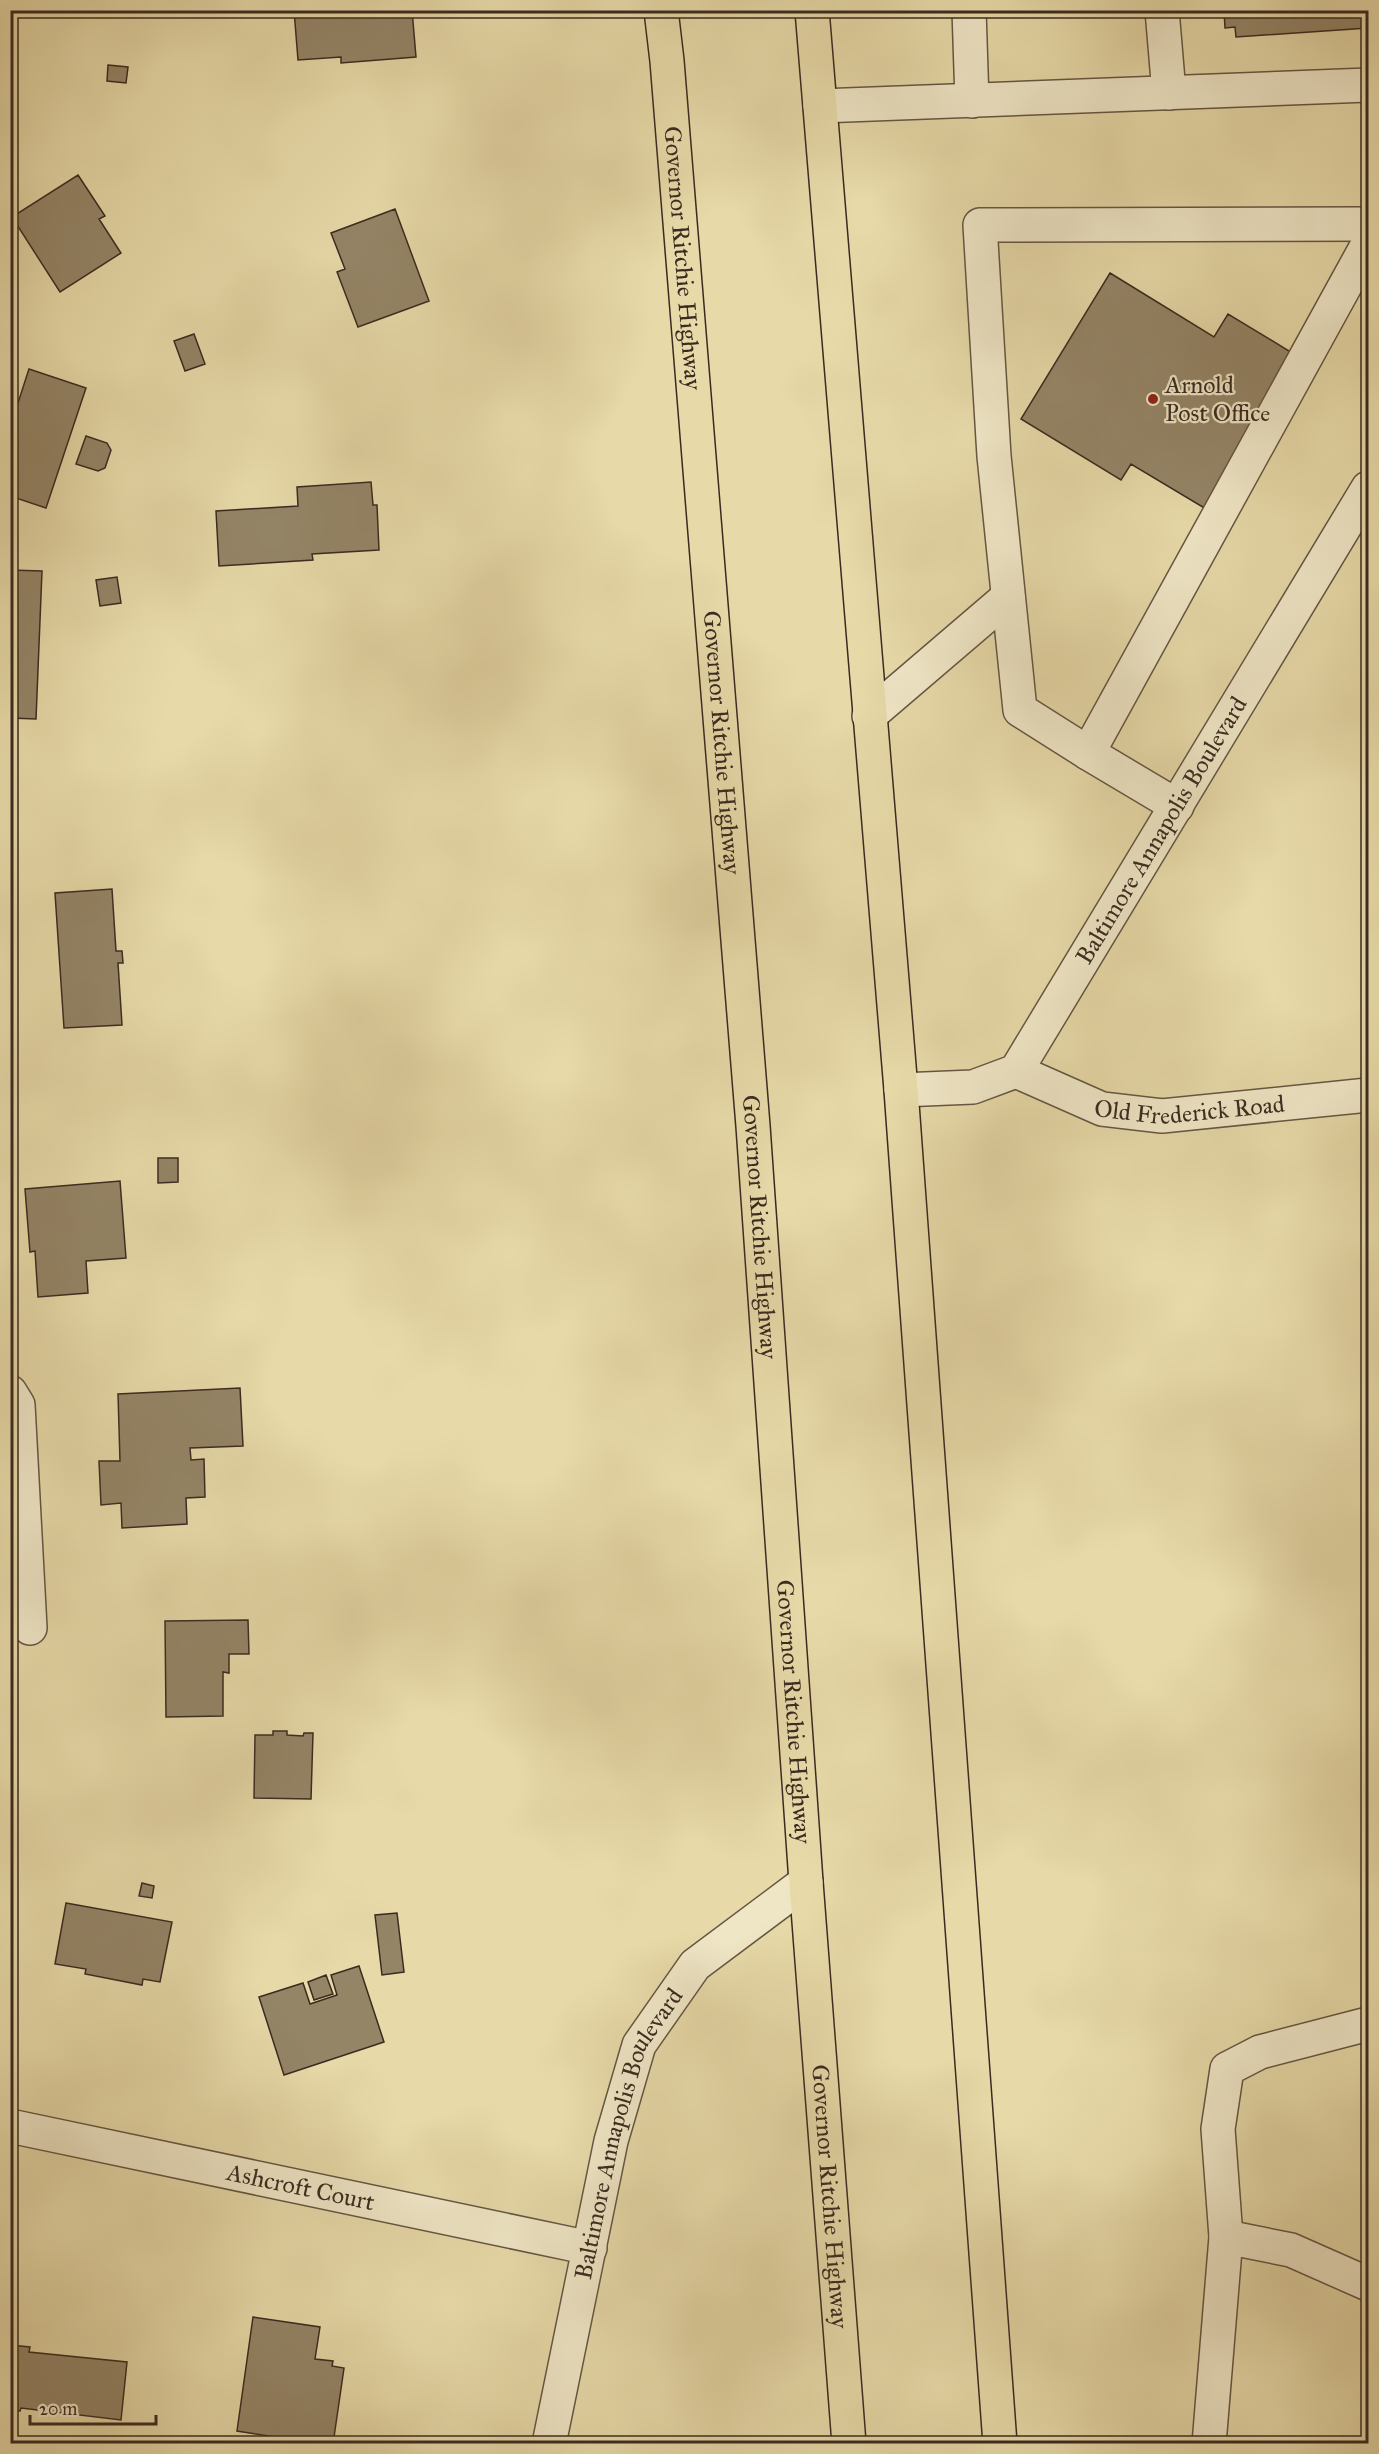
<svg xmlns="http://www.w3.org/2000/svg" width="1379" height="2454" font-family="'IM FELL Great Primer',serif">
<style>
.building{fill:#948567;stroke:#3a2b21;stroke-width:1.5}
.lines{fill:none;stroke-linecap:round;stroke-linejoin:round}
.minor-casing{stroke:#655643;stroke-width:36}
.highway-casing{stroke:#3a2b21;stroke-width:36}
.minor{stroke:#efe6c6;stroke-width:33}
.highway{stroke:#e7d9a8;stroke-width:33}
.poi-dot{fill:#8f2418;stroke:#efe6c6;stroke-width:2}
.labels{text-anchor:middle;stroke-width:4.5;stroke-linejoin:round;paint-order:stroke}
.street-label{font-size:24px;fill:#3a2b21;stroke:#efe6c6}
.poi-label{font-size:24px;fill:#3a2b21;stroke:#efe6c6;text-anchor:start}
</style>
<rect width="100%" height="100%" fill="#e7d9a8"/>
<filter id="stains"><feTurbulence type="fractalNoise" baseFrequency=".00333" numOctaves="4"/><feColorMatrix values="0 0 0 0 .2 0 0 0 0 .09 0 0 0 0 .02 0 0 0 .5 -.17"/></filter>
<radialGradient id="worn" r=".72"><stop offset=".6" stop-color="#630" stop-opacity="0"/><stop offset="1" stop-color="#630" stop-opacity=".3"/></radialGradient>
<path class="building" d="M294,10h118l4,47 -75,6v-6l-43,3z
M1224,10h144v18l-132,9 -1,-10 -10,1z
M108,65l20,2 -2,16 -19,-2z
M78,175l27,41 -6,3 22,34 -61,39 -48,-75z
M395,209l34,92 -71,26 -21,-55 8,-3 -14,-36z
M1110,273l104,64 14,-23 66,40 -88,155 -75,-45 -10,16 -100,-61z
M194,334l11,30 -20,7 -11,-30z
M29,369l57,19 -40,120 -36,-12v-85l2,-3 4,1z
M86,436l21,7 4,7 -6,18 -7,3 -22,-7z
M371,482l2,23h4l2,45 -67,4 1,6 -94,6 -3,-55 82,-5 -1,-19z
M10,570l32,1 -6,148 -26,-1z
M117,577l4,26 -21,3 -4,-26z
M112,889l4,62h6l1,12h-5l4,62 -58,3 -9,-135z
M158,1158h20v24l-20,1z
M120,1181l6,77 -40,3 2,32 -50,4 -3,-46 -5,1 -5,-63z
M240,1388l3,58 -53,2 1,12 13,-1 1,38 -19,1 1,26 -65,4 -1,-25 -20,2 -2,-44h21l-2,-67z
M248,1620l1,34h-20v19l-6,-1v44l-57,1 -1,-96z
M273,1731h14v4l16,1 1,-3h9l-2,66 -57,-1 1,-63h18z
M142,1883l12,3 -2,12 -13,-2z
M66,1903l106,19 -12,60 -17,-3 -1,6 -57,-11 1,-5 -31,-5z
M397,1913l7,59 -22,3 -7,-60z
M359,1966l25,76 -100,33 -25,-78 44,-14 7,21 27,-9 -6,-20z
M326,1975l7,19 -19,6 -6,-18z
M253,2317l67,10 -5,32 18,2 -1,5 12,2 -11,76h-39l1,-4 -58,-9z
M10,2345l20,2 -1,5 98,10 -6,58 -100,-12 -1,3 -10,-1z"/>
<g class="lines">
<g class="minor-casing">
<g id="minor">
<path d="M969,10l3,91"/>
<path d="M1162,10l7,83"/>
<path d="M820,106l548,-21"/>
<path d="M869,716l139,-119"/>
<path d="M1088,753l280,-509"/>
<path d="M1177,806l-89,-53 -68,-43 -26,-254 -14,-231 388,-1"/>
<path id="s1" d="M1016,1071l86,38 60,7 206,-21"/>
<path id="s2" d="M901,1090l72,-3 43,-16 352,-583"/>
<path d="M10,1392l8,13 12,223"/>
<path id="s3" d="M10,2126l580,122"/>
<path d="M1226,2237l65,13 77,34"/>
<path id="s4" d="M549,2444l62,-303 28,-96 56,-80 111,-83"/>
<path d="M1209,2444l17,-207 -8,-108 9,-60 33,-17 108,-28"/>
</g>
</g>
<g class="highway-casing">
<g id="highway">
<path id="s5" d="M661,10l6,51 86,1065 53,756 43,562"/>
<path d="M812,10l89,1080 99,1354"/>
</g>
</g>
<use href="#minor" class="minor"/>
<use href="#highway" class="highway"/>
</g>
<circle class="poi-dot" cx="1153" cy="399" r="6"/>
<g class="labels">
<g class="street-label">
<text dy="8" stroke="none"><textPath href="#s5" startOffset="249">Governor Ritchie Highway</textPath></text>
<text dy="8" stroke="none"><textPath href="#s5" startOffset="735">Governor Ritchie Highway</textPath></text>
<text dy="8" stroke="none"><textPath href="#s2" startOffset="399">Baltimore Annapolis Boulevard</textPath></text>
<text dy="8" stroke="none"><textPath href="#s1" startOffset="182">Old Frederick Road</textPath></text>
<text dy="8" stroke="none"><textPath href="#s5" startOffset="1221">Governor Ritchie Highway</textPath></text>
<text dy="8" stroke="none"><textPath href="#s5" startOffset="1707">Governor Ritchie Highway</textPath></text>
<text dy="8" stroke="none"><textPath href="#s4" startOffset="322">Baltimore Annapolis Boulevard</textPath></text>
<text dy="8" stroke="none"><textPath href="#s3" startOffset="297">Ashcroft Court</textPath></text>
<text dy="8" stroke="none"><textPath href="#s5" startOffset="2193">Governor Ritchie Highway</textPath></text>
</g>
<g class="poi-label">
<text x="1165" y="393">Arnold<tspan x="1165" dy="28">Post Office</tspan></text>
</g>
</g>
<rect width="1379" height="2454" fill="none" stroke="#e7d9a8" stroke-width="36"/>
<rect x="12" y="12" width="1355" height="2430" fill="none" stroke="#3a2b21" stroke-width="3"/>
<rect x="18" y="18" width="1343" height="2418" fill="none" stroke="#3a2b21" stroke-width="1.5"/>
<path d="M30 2415v9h126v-9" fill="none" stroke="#3a2b21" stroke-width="3"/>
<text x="39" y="2415" font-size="18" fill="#3a2b21" stroke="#efe6c6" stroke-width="4.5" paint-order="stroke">20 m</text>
<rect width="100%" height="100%" filter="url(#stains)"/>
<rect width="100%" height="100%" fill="url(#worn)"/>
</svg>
